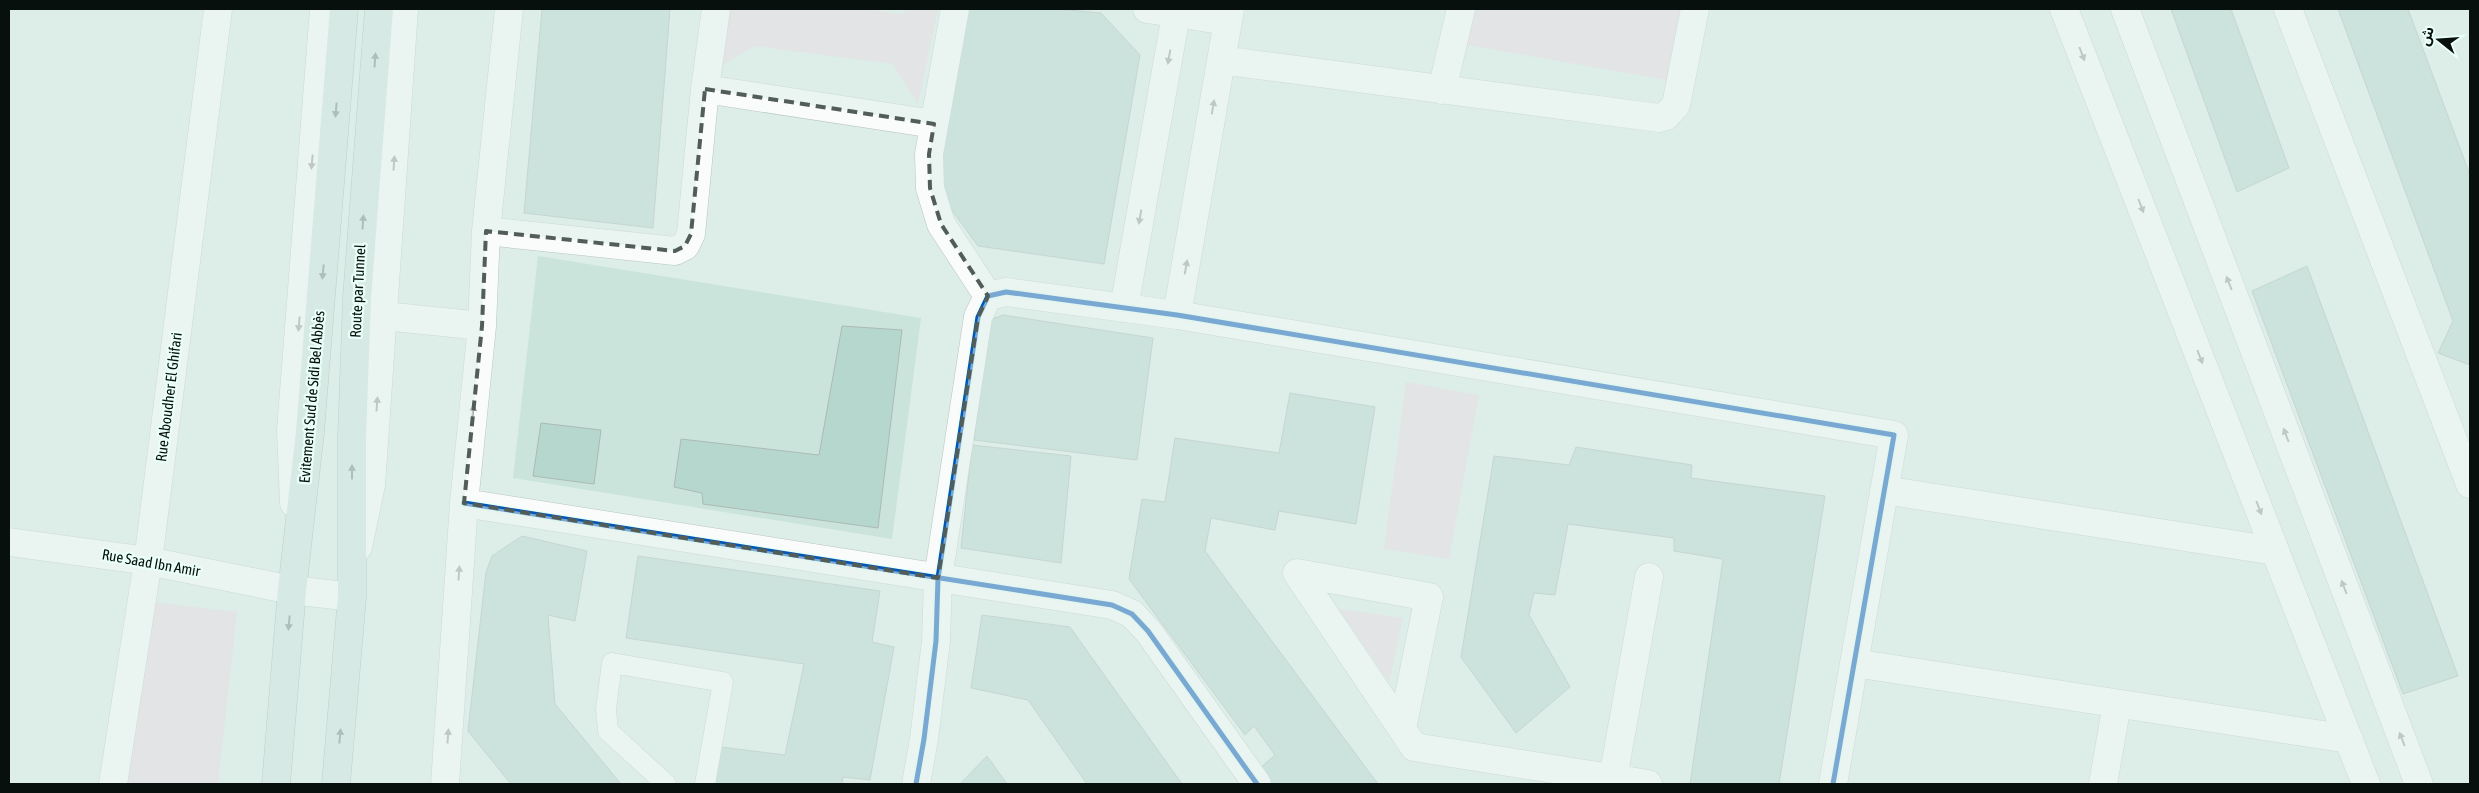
<svg xmlns="http://www.w3.org/2000/svg" width="2479" height="793" font-family="'Asap Condensed','Noto Sans Arabic',sans-serif">
<style>
.built{fill:#cae4db}
.green{fill:#ecdae2}
.building{fill:#b6d7ce;stroke:#adb9b5}
.lines{fill:none;stroke-linecap:round;stroke-linejoin:round}
.lane-casing{stroke:#b9c5c2;stroke-width:21}
.street-casing{stroke:#b9c5c2;stroke-width:29}
.secondary-casing{stroke:#b9c5c2;stroke-width:29}
.highway-casing{stroke:#95b0a9;stroke-width:29}
.lane{stroke:#fafcfc;stroke-width:20}
.street{stroke:#fafcfc;stroke-width:28}
.secondary{stroke:#fafcfc;stroke-width:28}
.highway{stroke:#d0e4e0;stroke-width:28}
.cycleway-casing{stroke:#e9fff7;stroke-width:8}
.cycleway{stroke:#0057b8;stroke-width:5}
.oneway{fill:#999e9c}
.oneway2{fill:#768581}
.marked{fill:none;stroke:#525d5a;stroke-width:4;stroke-dasharray:10 6;stroke-linejoin:round}
.labels{text-anchor:middle;stroke-width:4.5;stroke-linejoin:round;paint-order:stroke}
.street-label{font-size:15px;fill:#07100d;stroke:#e9fff7}
</style>
<rect width="100%" height="100%" fill="#ddede8"/>
<path class="built" d="M538,256l383,62 -29,221 -379,-61z"/>
<path class="green" d="M729,9h135l36,5 11,-5h27l-20,95 -25,-40 -138,-18 -33,19z
M1475,9h208l-15,71 -201,-35z
M1406,382l73,13 -30,164 -65,-10z
M145,601l92,11 -19,172h-100z
M1339,609l64,9 -14,64z"/>
<path class="building" d="M542,9h128l-17,219 -129,-15z
M966,9h91l44,4 39,42 -36,209 -126,-18 -43,-59z
M2171,9h60l58,159 -52,24z
M2338,9h70l62,166v190l-32,-12 15,-32z
M2307,266l151,410 -55,18 -151,-403z
M1003,315l150,23 -16,122 -163,-20 15,-120z
M842,326l60,4 -24,198 -175,-24 -1,-11 -28,-6 7,-48 138,16z
M1290,393l85,14 -19,117 -77,-13 -4,19 -64,-12 -6,33 173,233h-106l-12,-16 15,-13 -21,-29 -9,9 -116,-156 13,-80 23,3 10,-64 104,15z
M541,423l60,7 -7,54 -61,-8z
M972,445l99,11 -10,107 -100,-15z
M1576,447l116,18 -1,13 134,18 -46,288h-89l33,-225 -49,-8v-13l-106,-14 -13,71 -21,-2 -5,22 41,72 -54,46 -55,-76 33,-201 75,9z
M522,536l65,15 -12,70 -27,-6 7,89 66,80h-110l-43,-53 18,-159 6,-16z
M638,556l242,35 -8,51 22,5 -24,133 -27,-3 -1,7h-128l7,-37 64,8 19,-91 -178,-26z
M982,615l88,12 112,157h-95l-59,-84 -57,-12z
M987,756l20,28h-47z"/>
<g class="lines">
<g class="lane-casing">
<path id="lane" d="M666,784l-58,-53 -2,-22 6,-46 111,19 -18,102"/>
</g>
<g class="street-casing">
<path id="street" d="M955,9l-26,145 1,34 11,36 47,72
M1147,9l81,12
M2064,9l302,775
M2125,9l294,775
M2288,9l182,475
M1221,60l438,58 7,-2 10,-11 19,-96
M705,89l229,35
M1442,90l19,-81
M486,231l189,20 10,-5 6,-12 14,-145 11,-80
M1124,308l53,-299
M1177,315l53,-306
M384,316l98,10
M1884,490l391,61
M464,503l648,102 20,9 16,17 109,153
M9,542l139,19 144,29 60,7
M1854,663l495,76
M1402,729l27,-132 -132,-24 105,156 12,18 234,37
M113,784l35,-223 70,-552
M445,784l19,-281 18,-177 4,-95 23,-222
M916,784l8,-45 12,-98 2,-63 40,-261 10,-21 18,-4 171,23 717,120 -61,349
M1612,784l37,-207
M2103,784l14,-80"/>
</g>
<g class="secondary-casing">
<path id="secondary" d="M294,503l-3,-73 33,-421
M358,547l13,-62 33,-476"/>
</g>
<g class="highway-casing">
<path id="highway" d="M276,784l16,-194 18,-158 34,-423
M336,784l16,-187v-161l5,-138 22,-289"/>
</g>
<use href="#lane" class="lane"/>
<use href="#street" class="street"/>
<use href="#secondary" class="secondary"/>
<use href="#highway" class="highway"/>
<g class="cycleway-casing">
<path id="cycleway" d="M464,503l648,102 20,9 16,17 109,153
M916,784l8,-45 12,-98 2,-63 40,-261 10,-21 18,-4 171,23 717,120 -61,349"/>
</g>
<use href="#cycleway" class="cycleway"/>
</g>
<defs><path id="oneway-solid" d="M-6-.8H1V-3.2L6.5 0L1 3.2V.8H-6Z" transform="scale(1.25)"/></defs>
<g class="oneway">
<use href="#oneway-solid" transform="translate(2082 54) rotate(69)"/>
<use href="#oneway-solid" transform="translate(1169 57) rotate(100)"/>
<use href="#oneway-solid" transform="translate(1213 107) rotate(-80)"/>
<use href="#oneway-solid" transform="translate(312 162) rotate(95)"/>
<use href="#oneway-solid" transform="translate(394 163) rotate(-86)"/>
<use href="#oneway-solid" transform="translate(2141 206) rotate(69)"/>
<use href="#oneway-solid" transform="translate(1140 217) rotate(100)"/>
<use href="#oneway-solid" transform="translate(1186 267) rotate(-80)"/>
<use href="#oneway-solid" transform="translate(2229 283) rotate(-111)"/>
<use href="#oneway-solid" transform="translate(299 324) rotate(95)"/>
<use href="#oneway-solid" transform="translate(2200 357) rotate(69)"/>
<use href="#oneway-solid" transform="translate(377 404) rotate(-86)"/>
<use href="#oneway-solid" transform="translate(473 412) rotate(-84)"/>
<use href="#oneway-solid" transform="translate(2286 435) rotate(-111)"/>
<use href="#oneway-solid" transform="translate(2259 508) rotate(69)"/>
<use href="#oneway-solid" transform="translate(459 573) rotate(-86)"/>
<use href="#oneway-solid" transform="translate(2344 587) rotate(-111)"/>
<use href="#oneway-solid" transform="translate(448 736) rotate(-86)"/>
<use href="#oneway-solid" transform="translate(2402 739) rotate(-111)"/>
</g>
<g class="oneway2">
<use href="#oneway-solid" transform="translate(375 60) rotate(-86)"/>
<use href="#oneway-solid" transform="translate(336 110) rotate(95)"/>
<use href="#oneway-solid" transform="translate(363 222) rotate(-86)"/>
<use href="#oneway-solid" transform="translate(323 272) rotate(95)"/>
<use href="#oneway-solid" transform="translate(352 472) rotate(-90)"/>
<use href="#oneway-solid" transform="translate(289 623) rotate(95)"/>
<use href="#oneway-solid" transform="translate(340 736) rotate(-85)"/>
</g>
<path d="M0 0H2479V793H0ZM705,89l229,35 -5,30 1,34 11,36 47,72 -10,21 -40,261 -474,-75 18,-177 4,-95 189,20 10,-5 6,-12z" fill="#ddede8" fill-opacity=".55" fill-rule="evenodd"/>
<path class="marked" d="M705,89l229,35 -5,30 1,34 11,36 47,72 -10,21 -40,261 -474,-75 18,-177 4,-95 189,20 10,-5 6,-12z"/>
<g class="labels">
<g class="street-label">
<text transform="translate(358 291) rotate(-87)" y="5">Route par Tunnel</text>
<text transform="translate(169 397) rotate(-83)" y="5">Rue Aboudher El Ghifari</text>
<text transform="translate(312 397) rotate(-85)" y="5">Evitement Sud de Sidi Bel Abbès</text>
<text transform="translate(151 563) rotate(10)" y="5">Rue Saad Ibn Amir</text>
</g>
</g>
<rect width="2479" height="793" fill="none" stroke="#07100d" stroke-width="20"/>
<g transform="translate(2439 40) rotate(287)" stroke="#e9fff7" stroke-width="4" paint-order="stroke">
<path d="M0-4L9 19L0 12L-9 19Z" fill="#07100d"/>
<text y="-8" font-size="14" font-weight="bold" text-anchor="middle" fill="#07100d">ش</text>
</g>
</svg>
